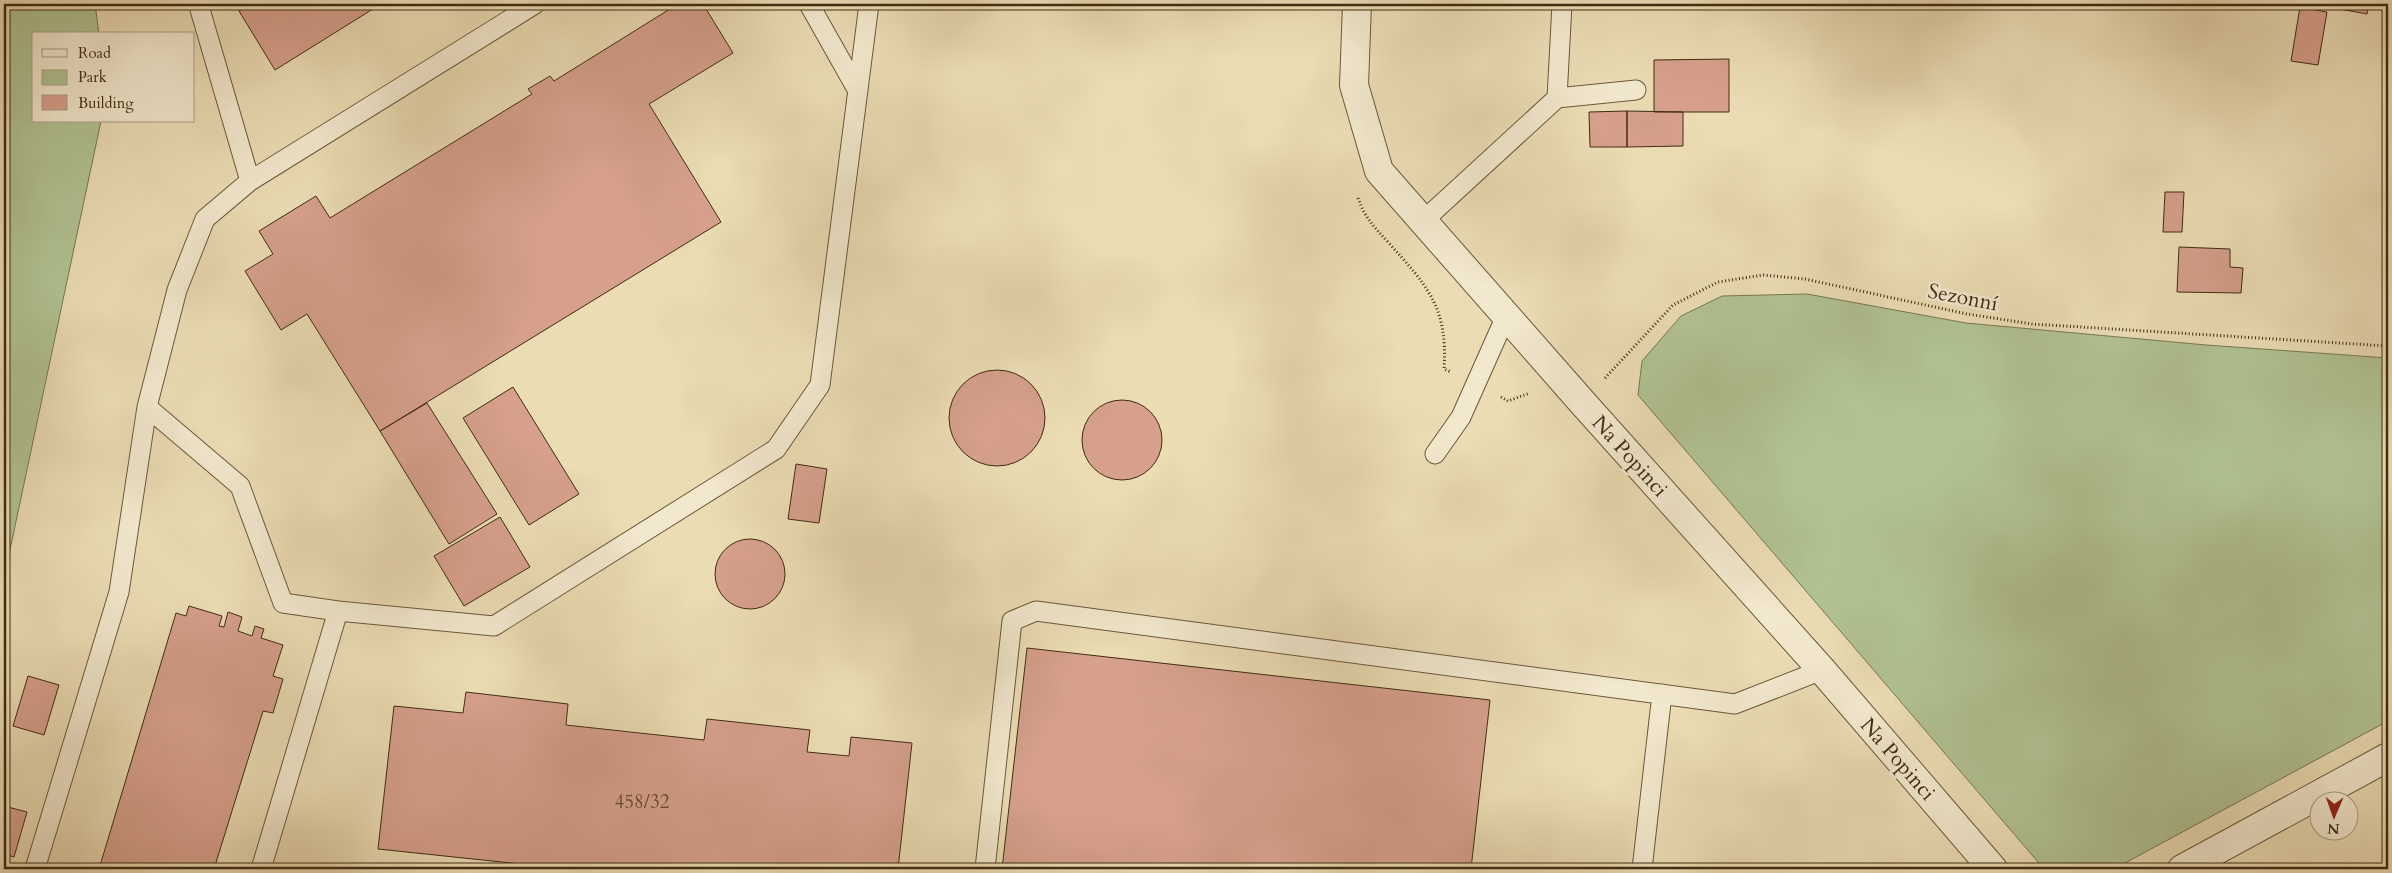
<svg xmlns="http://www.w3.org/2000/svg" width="2392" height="873" font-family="Cardo,serif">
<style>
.green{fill:#b1c292;stroke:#787752}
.building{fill:#d6a08c;stroke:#402c12}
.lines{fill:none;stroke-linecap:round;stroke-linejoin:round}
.lane-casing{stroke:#6b583a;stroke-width:21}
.street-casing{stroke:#6b583a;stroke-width:30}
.path{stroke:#402c12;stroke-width:3;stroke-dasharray:1 2.5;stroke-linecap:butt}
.lane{stroke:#f2e8ce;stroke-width:19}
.street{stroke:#f2e8ce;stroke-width:28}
.labels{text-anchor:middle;stroke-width:5;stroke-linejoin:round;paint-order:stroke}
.number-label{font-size:19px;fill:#664930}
.street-label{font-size:21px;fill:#402c12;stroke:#f2e8ce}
</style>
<rect width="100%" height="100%" fill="#ebdcb4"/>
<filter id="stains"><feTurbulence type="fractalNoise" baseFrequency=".004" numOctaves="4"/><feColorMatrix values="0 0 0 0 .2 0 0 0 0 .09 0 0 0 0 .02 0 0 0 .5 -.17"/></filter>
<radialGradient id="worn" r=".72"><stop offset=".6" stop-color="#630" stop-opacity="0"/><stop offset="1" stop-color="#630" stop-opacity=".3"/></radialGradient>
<path class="green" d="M4,4h91l4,30h-65v87h67l-97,457z
M1807,294l159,29 240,22 182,13v363l-274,148h-70l-406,-474 4,-34 39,-45 41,-20z"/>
<path class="building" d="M251,4h130l-106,66 -36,-59z
M678,4h25l30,49 -84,51 72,118 -341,209 -73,-117 -26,16 -36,-59 28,-17 -14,-23 57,-35 14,22 202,-124 -4,-5 22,-13 4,5z
M2323,4h46l-2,10 -44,-8z
M2300,7l27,5 -9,53 -27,-4z
M1729,59v53h-75v-52z
M1627,111v36h-37l-1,-35z
M1627,111l56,1v34l-56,1z
M2165,192h19l-2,40h-19z
M2179,247l51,2v18l13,1 -2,25 -64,-1z
M949 418a48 48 0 1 1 96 0a48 48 0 1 1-96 0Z
M513,387l66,107 -50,31 -66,-107z
M1082 440a40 40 0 1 1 80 0a40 40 0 1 1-80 0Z
M427,403l70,111 -48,30 -69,-113z
M796,464l31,5 -8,54 -31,-4z
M500,517l30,50 -66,39 -30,-50z
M715 574a35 35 0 1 1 70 0a35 35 0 1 1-70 0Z
M189,606l33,10 -3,10 5,1 4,-15 14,5 -4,14 14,5 3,-10 9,3 -3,9 22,7 -10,31 10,3 -10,34 -10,-2 -49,158h-115l77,-256 10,3z
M1027,648l463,52 -19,169h-469z
M28,676l31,9 -15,50 -31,-9z
M466,692l102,12 -2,21 138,15 3,-21 103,11 -3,22 42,4 2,-19 61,6 -14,126h-349v-2l-171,-18 16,-143 69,7z
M4,806l23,6 -13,45 -10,-3z"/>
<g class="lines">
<g class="lane-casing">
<path id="lane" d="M203,4l-4,2 51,175
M809,4l49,87
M1557,98l5,-94
M1423,221l134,-123 79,-8
M147,407l93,79 43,117 55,8
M1435,454l26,-37 45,-101
M35,869l84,-277 28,-185 30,-117 28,-71 45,-38 285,-177
M261,869l77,-258 156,15 282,-177 44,-64 49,-381
M985,869l27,-248 24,-10 699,93 87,-34
M1642,869l20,-175"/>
</g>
<g class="street-casing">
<path id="street" d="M1357,4l-3,81 25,86 203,231 240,268 171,199
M2182,869l206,-112"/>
</g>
<path class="path" d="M1358,198c7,20 16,29 30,44 39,44 60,64 56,127l7,3
M1605,378l68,-73 45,-23 45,-7 42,4 162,35 65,10 356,22
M1501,397l7,4 22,-8"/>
<use href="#lane" class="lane"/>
<use href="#street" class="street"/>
</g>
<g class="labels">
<g class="number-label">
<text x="642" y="808">458/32</text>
</g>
<g class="street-label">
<text transform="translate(1963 297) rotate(11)" y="7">Sezonní</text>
<text transform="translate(1630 456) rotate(48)" y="7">Na Popinci</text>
<text transform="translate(1898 759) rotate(49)" y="7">Na Popinci</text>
</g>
</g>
<rect width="2392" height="873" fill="none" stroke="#ebdcb4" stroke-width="20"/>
<rect x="5" y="5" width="2382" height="863" fill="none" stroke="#402c12" stroke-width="2.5"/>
<rect x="10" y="10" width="2372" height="853" fill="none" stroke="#402c12"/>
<rect x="32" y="32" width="162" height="90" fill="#f2e8ce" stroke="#ab9d83"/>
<rect x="42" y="49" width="25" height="8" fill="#f2e8ce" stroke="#ab9d83"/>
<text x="78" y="58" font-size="15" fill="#402c12">Road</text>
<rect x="42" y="70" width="25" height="15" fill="#b1c292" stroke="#ab9d83"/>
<text x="78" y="82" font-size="15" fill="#402c12">Park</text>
<rect x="42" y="95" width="25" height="15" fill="#d6a08c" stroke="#ab9d83"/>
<text x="78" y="108" font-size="15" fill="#402c12">Building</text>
<g transform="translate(2334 816) rotate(182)"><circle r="24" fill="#f2e8ce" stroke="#ab9d83"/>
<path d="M0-4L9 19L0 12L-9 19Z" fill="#8f2418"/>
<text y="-8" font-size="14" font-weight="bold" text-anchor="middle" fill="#402c12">N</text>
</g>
<rect width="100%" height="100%" filter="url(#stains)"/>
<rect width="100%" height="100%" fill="url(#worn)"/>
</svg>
